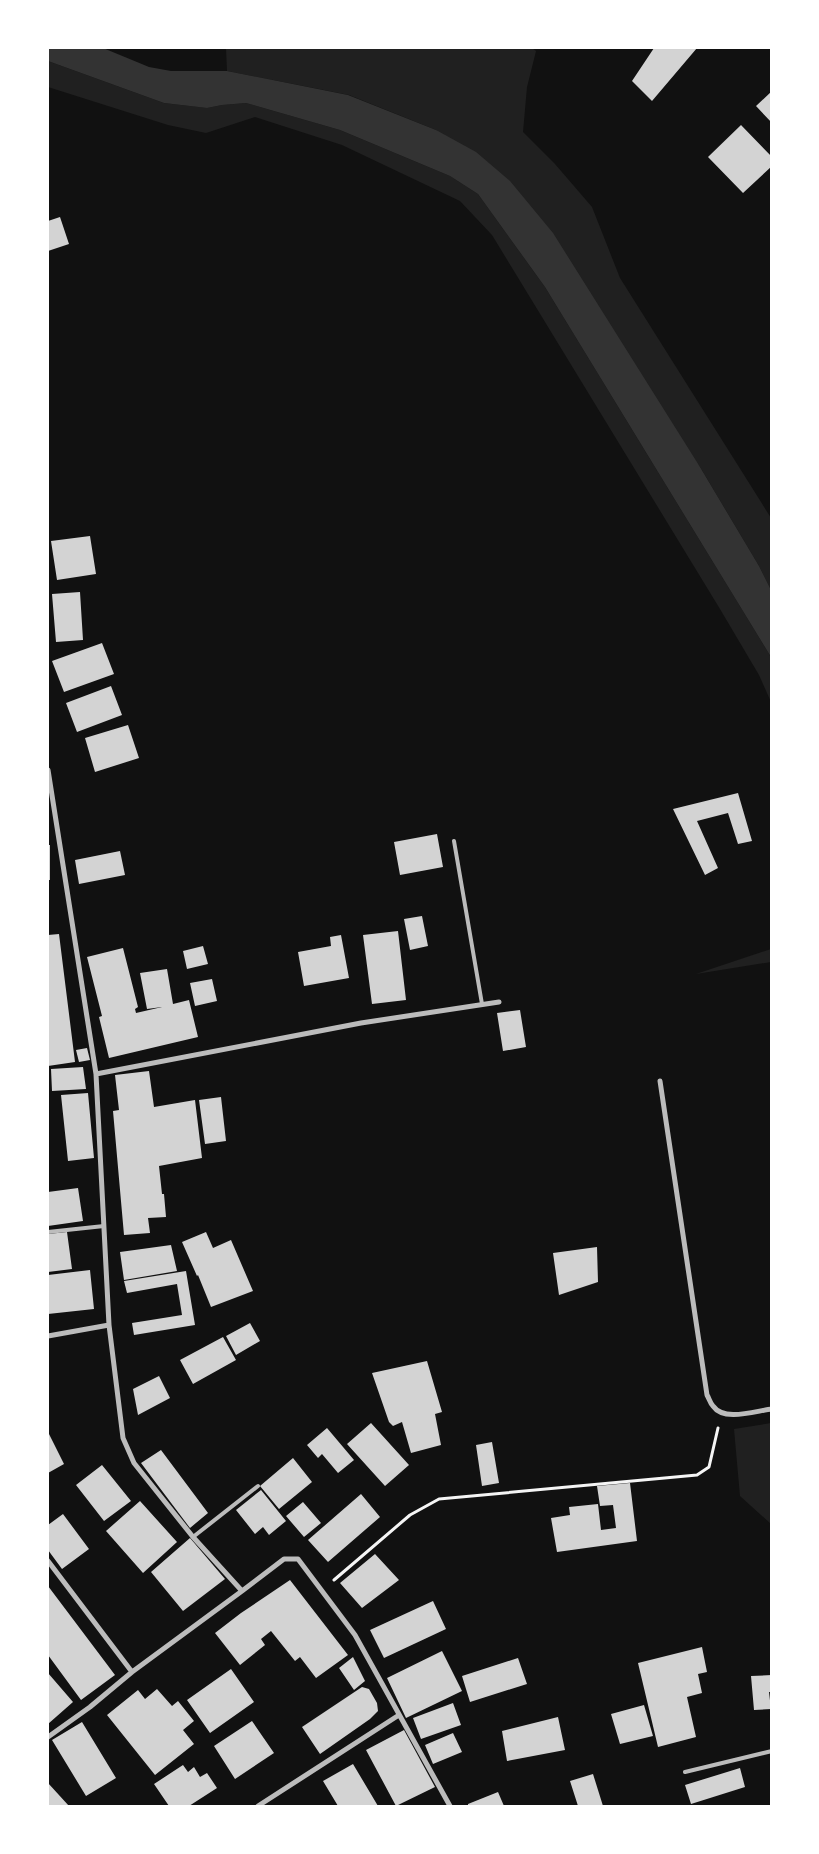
<svg xmlns="http://www.w3.org/2000/svg" width="819" height="1854" font-family="Mulish,sans-serif">
<style>
.green{fill:#202020}
.water{fill:#333}
.building{fill:#d3d3d3}
.lines{fill:none;stroke-linecap:round;stroke-linejoin:round}
.path{stroke:#f5f5f5;stroke-width:3}
.service{stroke:#bcbcbc;stroke-width:4}
.minor{stroke:#bcbcbc;stroke-width:5}
</style>
<rect width="100%" height="100%" fill="#111"/>
<path class="green" d="M226,48h306l4,3 -9,36 -4,45 32,32 37,43 28,71 151,240v72l-12,-24 -59,-99 -264,-337 -87,-35 -122,-24z
M48,61l116,42 43,5 15,-3 24,-2 94,27 110,46 28,18 67,93 226,370v45l-12,-27 -39,-66 -228,-374 -32,-34 -118,-56 -87,-28 -49,16 -38,-8 -120,-38z
M771,949v13l-75,12z
M771,1423h1l-1,101 -31,-28 -6,-67z"/>
<path class="water" d="M48,48h55l46,19 22,4h56l121,24 88,35 40,22 34,29 43,52 147,234 59,99 12,24v67l-226,-370 -67,-93 -28,-18 -110,-46 -94,-27 -24,2 -15,3 -43,-5 -116,-42z"/>
<path class="building" d="M654,48h43l-45,53 -20,-20z
M772,91v32l-16,-17z
M741,125l31,32v9l-29,27 -35,-36z
M60,217l9,27 -21,7v-30z
M90,536l6,38 -39,6 -6,-39z
M80,592l3,48 -27,2 -4,-48z
M102,643l12,31 -50,18 -12,-31z
M111,686l11,29 -45,17 -11,-29z
M128,725l11,33 -44,14 -10,-34z
M738,793l14,48 -14,3 -10,-31 -31,8 21,47 -13,7 -32,-66z
M437,834l6,33 -43,8 -6,-33z
M48,845h2v35h-2z
M120,851l5,24 -46,9 -4,-24z
M422,916l6,30 -18,4 -6,-31z
M398,931l8,69 -34,4 -9,-69z
M59,934l16,128 -27,4v-131z
M341,935l8,43 -45,8 -6,-34 33,-6 -1,-9z
M203,946l5,18 -21,5 -4,-18z
M123,948l15,59 -3,2 1,4 26,-6 -15,2 -7,-36 27,-4 6,35 16,-4 9,37 -89,21 -10,-41 3,-1 -15,-59z
M212,979l5,22 -22,5 -5,-23z
M520,1010l6,37 -23,4 -6,-38z
M87,1048l3,12 -11,2 -3,-12z
M83,1067l3,22 -34,2 -1,-22z
M149,1071l5,36 41,-7 7,58 -43,8 3,28h2l2,23 -18,1 2,15 -26,2 -11,-124 6,-1 -4,-35z
M88,1093l6,65 -26,3 -7,-66z
M221,1097l5,44 -21,3 -6,-44z
M78,1188l5,33 -35,5v-34z
M67,1232l5,37 -24,3v-38z
M206,1232l7,16 18,-8 22,51 -42,16 -13,-32 -1,1 -15,-34z
M171,1245l6,26 -53,9 -4,-28z
M597,1247l1,35 -39,13 -6,-42z
M90,1270l4,39 -46,5v-39z
M186,1271l9,54 -61,10 -2,-12 50,-8 -5,-31 -50,9 -3,-12z
M250,1323l10,18 -24,14 -10,-19z
M223,1337l13,23 -43,24 -13,-24z
M427,1361l15,51 -7,2 6,31 -30,8 -9,-31 -9,4 -4,-4 -17,-49z
M159,1376l11,22 -32,17 -5,-26z
M371,1423l38,42 -24,21 -38,-42z
M327,1428l27,32 -16,13 -16,-19 -4,4 -11,-13z
M48,1432l16,32 -16,9z
M492,1442l7,41 -17,3 -6,-41z
M161,1450l47,63 -18,15 -49,-65z
M293,1458l19,24 -33,27 -19,-23z
M102,1465l29,36 -27,20 -28,-36z
M630,1483l7,58 -80,11 -6,-34 19,-3 -1,-8 29,-3 3,26 15,-2 -3,-23 -13,1 -3,-20z
M261,1490l25,31 -17,14 -6,-8 -8,7 -19,-24z
M361,1494l19,23 -52,45 -20,-22z
M140,1501l37,41 -34,31 -37,-42z
M303,1502l18,21 -17,14 -18,-21z
M63,1514l26,35 -27,20 -14,-19v-25z
M190,1538l35,41 -42,32 -32,-39z
M375,1554l24,26 -37,28 -22,-25z
M290,1580l58,75 -32,23 -16,-21 -5,4 -24,-30 -10,8 4,6 -25,20 -25,-32 26,-20z
M48,1586l67,89 -34,25 -33,-45z
M433,1601l13,28 -62,29 -14,-28z
M702,1647l5,25 -9,2 4,19 -15,4 9,40 -38,10 -20,-84z
M442,1651l20,40 -56,27 -19,-40z
M353,1657l12,24 -11,9 -15,-22z
M518,1658l9,26 -57,18 -8,-26z
M231,1669l23,33 -44,31 -23,-33z
M48,1673l25,29 -25,22z
M772,1675v17h-3l2,17 -17,1 -3,-34z
M362,1687l7,2 8,14 1,8 -8,8 -50,35 -18,-27z
M157,1689l15,17 6,-5 16,20 -11,9 11,14 -39,31 -48,-60 31,-25 7,9z
M453,1703l8,22 -40,14 -8,-21z
M644,1705l9,31 -33,8 -9,-30z
M558,1717l7,33 -58,11 -5,-30z
M252,1721l22,32 -39,26 -21,-33z
M82,1722l34,56 -30,18 -34,-56z
M404,1730l31,57 -39,19 -30,-56z
M453,1733l9,19 -29,12 -8,-19z
M353,1764l25,42h-40l-15,-25z
M183,1765l5,7 6,-5 6,10 7,-4 10,15 -28,18h-20l-15,-22z
M740,1768l5,19 -54,17 -6,-19z
M593,1774l10,32h-25l-8,-25z
M48,1783l21,23h-21z
M498,1792l6,14h-36v-2z"/>
<g class="lines">
<path class="path" d="M334,1580l76,-65 29,-16 258,-24 12,-8 9,-39"/>
<path class="service" d="M454,841l28,163
M48,1232l56,-6
M193,1537l65,-51
M685,1772l87,-21"/>
<path class="minor" d="M48,770l48,304 13,251 14,113 11,25 59,74 49,54 42,-32h14l57,76 95,171
M96,1074l265,-51 138,-21
M660,1081l47,314c2,3 3,8 6,11 11,16 42,5 59,3
M48,1336l61,-11
M48,1561l84,111
M48,1737l42,-30 42,-35 110,-81
M258,1806l141,-91"/>
</g>
<rect width="819" height="1854" fill="none" stroke="#ffffff" stroke-width="98"/>
</svg>
